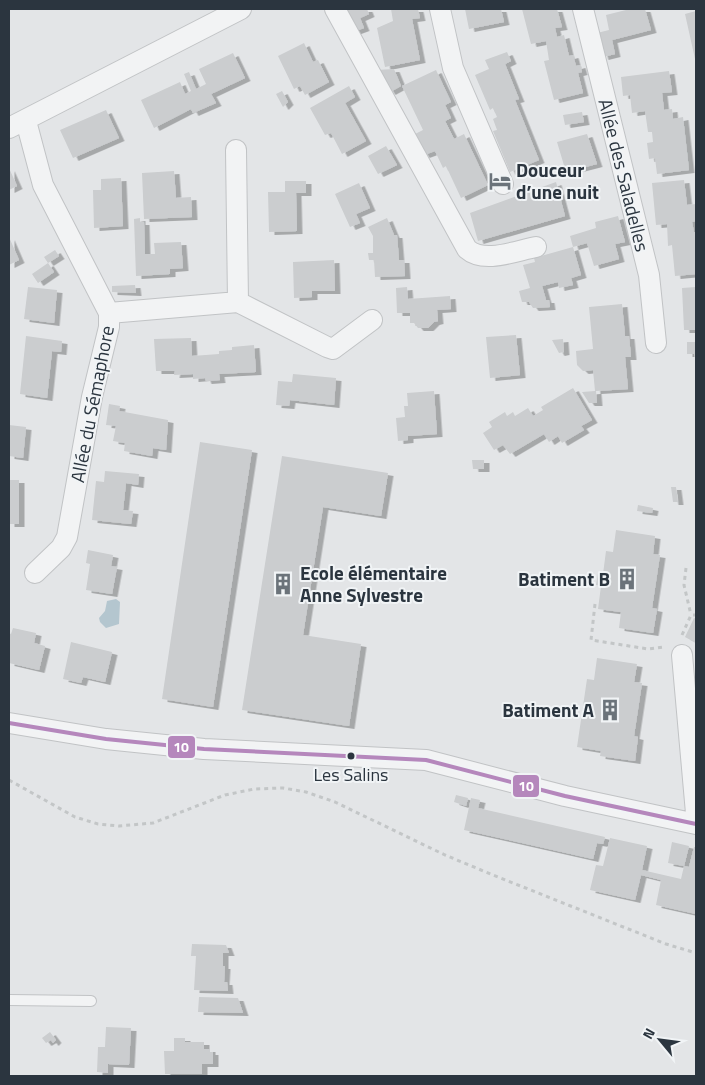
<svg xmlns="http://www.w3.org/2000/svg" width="705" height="1085" font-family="'Titillium Web',sans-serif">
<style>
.water{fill:#b4c6cf}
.building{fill:#cbcdcf;filter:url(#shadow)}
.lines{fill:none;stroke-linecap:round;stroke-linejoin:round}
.service-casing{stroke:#c1c3c5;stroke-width:12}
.minor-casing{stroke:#c1c3c5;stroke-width:22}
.path{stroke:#c3c6c7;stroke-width:3;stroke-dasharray:4 4;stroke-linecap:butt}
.service{stroke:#f2f3f4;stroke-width:10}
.minor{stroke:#f2f3f4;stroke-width:20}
.bus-1-casing{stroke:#f1f4f6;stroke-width:8}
.bus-1{stroke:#b587bc;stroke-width:4}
.bus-dot{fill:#2b353f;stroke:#f1f4f6;stroke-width:2}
.labels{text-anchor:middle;stroke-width:4;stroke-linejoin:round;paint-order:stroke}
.bus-label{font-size:18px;fill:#2b353f;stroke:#f1f4f6}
.poi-label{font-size:19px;font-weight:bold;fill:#2b353f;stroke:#f1f4f6;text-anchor:start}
.street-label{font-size:19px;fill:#2b353f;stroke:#f1f4f6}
.line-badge{stroke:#f1f4f6;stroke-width:2}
.badge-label{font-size:14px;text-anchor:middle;font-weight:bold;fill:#fff}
</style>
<defs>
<filter id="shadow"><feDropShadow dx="5.5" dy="3" stdDeviation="0" flood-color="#0004"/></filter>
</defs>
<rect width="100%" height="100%" fill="#e3e5e7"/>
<path class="water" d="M116,599l4,3 -1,22 -13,4 -6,-6 -1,-4 6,-7 2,-10z"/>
<path class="building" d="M340,9h27l2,5 -9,4 4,10 -11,4z
M391,9h27l2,9 -8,1 8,41 -35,7 -8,-39 16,-7z
M465,9h36l3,13 -35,7z
M522,9h35l5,18 -7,1 2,9 7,-2 5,21 4,-1 3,11 4,-1 2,7 -4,1 5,20 -29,7 -10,-39 5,-1 -3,-19 -15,3z
M630,9h15l6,21 -39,10 3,14 -12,3 -6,-24 12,-3 -3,-15z
M696,11v48h-1l-10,-45z
M304,43l9,19 5,-2 11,22 -24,13 -5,-9 -6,3 -16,-33z
M507,52l4,9 -6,3 14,35 -4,1 24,60 -29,12 -17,-41 4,-1 -4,-11 4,-2 -4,-9 -3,2 -15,-35 14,-6 -4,-9z
M233,53l12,25 -34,16 5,9 -23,10 -2,-4 -37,19 -13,-28 39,-18 5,12 6,-3 -7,-17 5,-2 7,17 10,-5 -7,-15z
M394,69l7,17 -11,6 -14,-22z
M436,70l15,32 -6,3 6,13 -6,3 9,18 10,-5 24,51 -27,13 -15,-32 -3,2 -8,-17 -11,4 -11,-20 10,-5 -21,-44z
M669,71l3,21 -10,1 2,17 8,-1 1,10 10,-2 6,53 -32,4 -2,-16 -6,1 -2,-16 6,-1 -1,-10h-4l-3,-21 -13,2 -2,-18 -7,1 -2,-19z
M349,86l6,11 -10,6 21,38 -24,13 -11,-21 -6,2 -15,-27z
M282,91l6,11 -5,5 -7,-13z
M106,110l13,28 -46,20 -13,-28z
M582,112l2,10 -19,3 -2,-10z
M587,134l10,30 -31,8 -9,-30z
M386,146l11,19 -19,9 -10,-18z
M9,168l8,18 -8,4z
M174,171l2,27 15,-1 1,20 -48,2 -2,-46z
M121,178l2,48 -29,2 -1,-38h8v-11z
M684,180l3,25 9,-1v17l-4,1 2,10h2v42l-21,2 -3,-31 -4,1 -1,-22 -11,1 -4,-42z
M285,181h21v12h-10l1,38 -28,1 -1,-40h17z
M556,182l9,34 -87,25 -8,-28z
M359,183l11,25 -14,6 4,9 -10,4 -15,-33z
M618,216l7,26 -10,2 4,15 -25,7 -7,-23 -14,4 -3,-11 26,-8 -1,-6z
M140,218v4h4l1,32h10l-1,-11 27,-1 2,26 -13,1v5l-34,2 -2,-57z
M387,218l7,17h3l2,25h5l1,16 -30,1 -1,-17h-5l-1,-7h5v-17l-5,-9z
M9,237l10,23 -10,5z
M573,247l8,28 -10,3 2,7 -14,3 -1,-6 -16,4 4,14h3l1,7 -17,1 -4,-6h-7l-3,-11 11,-3 -7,-23 12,-3 -1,-4z
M55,250l4,6 -11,7 -4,-6z
M334,260l1,31h-23v6l-18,1 -1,-36z
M48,263l6,9 -16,11 -6,-9z
M135,285l1,8 -24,-1v-6z
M28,287l29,3 -3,33 -30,-4z
M407,287l1,12 42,-3 1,13 -14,1 1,11 -4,1 -6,6h-10l-4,-5h-4v-10h-13l-1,-25z
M696,287v43h-12l-2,-42z
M622,304l3,32h4l2,21h-6l3,32 -32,2 1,12h-8l-7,-11 13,-1 -2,-21 -10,1 -6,-6 -1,-14 17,-2 -4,-42z
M516,335l4,40 -30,3 -4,-41z
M26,336l36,5 -1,11 -9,-1 -5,47 -27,-4z
M191,338l1,18 27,-2v-3l13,-1v-3l22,-2 2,27 -37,2 1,6 -14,1 -1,-3 -12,1v-5l-19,1 1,-4h-19l-2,-32z
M563,339l1,13 -5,1 -7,-13z
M687,342h9v19l-2,-7h-7z
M293,374l43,4 -2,27 -44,-5 -1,6 -13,-1 2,-24 14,1z
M573,388l19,32 -11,6 3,4 -22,13 -4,-7 -9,6 -5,-8 -34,20 -7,-9 -9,5 -11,-17 9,-6 -3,-5 16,-10 2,4 6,-4 2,4 13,-8 5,8 10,-6 -2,-3z
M434,391l3,43 -29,2v4l-10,1 -2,-23 9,-1 -1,-11h4l-1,-13z
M109,404l11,2 -1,5 49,9 -2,30 -13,-2 -1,8 -28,-5 1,-8 -12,-2 3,-15 -10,-1z
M9,425l17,2 -3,31 -14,-2z
M200,442l52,8 -39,257 -51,-8z
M282,456l106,17 -7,43 -58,-9 -20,128 58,9 -12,82 -107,-16z
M472,460h12v9h-11z
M105,471l34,3 -1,11 -12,-2 -3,27 10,1 -2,13 -39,-4 4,-39 8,1z
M9,480h10v44h-10z
M671,487h5l2,15h-5z
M638,505l15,3 -1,5 -15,-2z
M616,530l39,6 -2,18 7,1 -8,53 5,1 -4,24 -34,-5 2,-16 -23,-3 3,-23 -5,-1 2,-12 5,1 3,-23 7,1z
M88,550l25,5 -2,11 6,1 -5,27 -26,-4 4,-26 -4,-1z
M694,618l2,1v24l-11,-6z
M13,628l23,5 -2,10 11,3 -6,24 -30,-7v-30l2,1z
M71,642l41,10 -7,30 -22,-5 -2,6 -18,-4z
M597,658l40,6 -3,18 8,1 -8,53 4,1 -3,24 -35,-5 1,-5 -24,-4 10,-68 7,1z
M456,795l12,3 -2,8 -12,-4z
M471,798l9,2 -2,8 127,29 -2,7 -6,-1 -4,16 -129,-29z
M610,838l37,8 -5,24 39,9 3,-13 -16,-3 4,-21 17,4 -5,20 5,1 5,-20h2v67l-40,-9 5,-25 -20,-5 -6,25 -45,-10 6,-25 7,1z
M192,944l34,1 3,8h-6v13h2l-1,16h3l1,9 -34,-1 2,-34h-5z
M199,997l39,1 5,15 -45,-1z
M106,1027l25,1 -2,37 -21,-1v9l-11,-1 1,-25h7z
M50,1032l6,8 -3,3 -2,-3 -5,3 -4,-5z
M174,1038h11v4h19v7h6v3h3v12h-11v10h-37l-1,-23h10z"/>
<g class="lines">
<g class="service-casing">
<path id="service" d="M9,1000l82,1"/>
</g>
<g class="minor-casing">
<path id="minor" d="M335,9l132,240c17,15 48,2 69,-2
M440,9l13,59 50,116
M583,9l66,266 7,68
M26,121l17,64 66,128v14l-17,70 -25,140 -6,11 -26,25
M9,128l232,-119
M236,150l2,152
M109,313l129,-11 89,45 6,2 39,-29
M682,655l14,158
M9,723l97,16 98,10 222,11 139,36 131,28"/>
</g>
<path class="path" d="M686,568l-2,17 7,30
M595,604l-4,36 57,9 16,-2
M682,635l9,-20h5
M9,780l66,37 23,7 21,2 34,-3 72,-28 29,-6 29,-1 23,4 29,10 110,53 48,20 173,69 30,9"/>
<use href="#service" class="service"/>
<use href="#minor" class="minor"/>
<g class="bus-1-casing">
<path id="bus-1" d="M9,723l97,16 98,10 222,11 139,36 131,28"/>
</g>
<use href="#bus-1" class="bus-1"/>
</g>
<defs>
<g id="hotel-bare" transform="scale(1.725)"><path d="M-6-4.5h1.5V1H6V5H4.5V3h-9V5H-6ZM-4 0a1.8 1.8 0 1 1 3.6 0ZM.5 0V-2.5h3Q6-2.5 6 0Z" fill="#6b737a" stroke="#f1f4f6" stroke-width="2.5" paint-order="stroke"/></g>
<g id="building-bare" transform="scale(1.725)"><path d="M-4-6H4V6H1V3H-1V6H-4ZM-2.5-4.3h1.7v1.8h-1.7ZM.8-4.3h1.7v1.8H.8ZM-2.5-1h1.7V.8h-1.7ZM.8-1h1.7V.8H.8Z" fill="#6b737a" stroke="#f1f4f6" stroke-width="2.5" paint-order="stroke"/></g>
</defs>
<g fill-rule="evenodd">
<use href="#hotel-bare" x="500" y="181"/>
<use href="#building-bare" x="627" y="579"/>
<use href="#building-bare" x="283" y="584"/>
<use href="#building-bare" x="610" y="710"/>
</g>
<circle class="bus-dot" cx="351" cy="756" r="4.5"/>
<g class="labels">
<g class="bus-label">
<text x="351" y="781">Les Salins</text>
</g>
<g class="poi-label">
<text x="516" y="177">Douceur<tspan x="516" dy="22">d’une nuit</tspan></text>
<text x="300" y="580">Ecole élémentaire<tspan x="300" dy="22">Anne Sylvestre</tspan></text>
<text x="610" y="586" text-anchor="end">Batiment B</text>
<text x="594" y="717" text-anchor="end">Batiment A</text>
</g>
<g class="street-label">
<text transform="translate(624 175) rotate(76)" y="7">Allée des Saladelles</text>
<text transform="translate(92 404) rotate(-79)" y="7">Allée du Sémaphore</text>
</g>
</g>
<g class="line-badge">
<rect x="167" y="735" width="29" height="24" rx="5" fill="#b587bc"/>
<rect x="512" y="774" width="28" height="24" rx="5" fill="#b587bc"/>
</g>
<g class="badge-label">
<text x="181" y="752">10</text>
<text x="526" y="791">10</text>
</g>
<rect width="705" height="1085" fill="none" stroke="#2b353f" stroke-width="20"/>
<g transform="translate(660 1040) rotate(299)" stroke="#f1f4f6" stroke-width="4" paint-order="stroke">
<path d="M0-4L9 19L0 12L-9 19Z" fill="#2b353f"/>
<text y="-8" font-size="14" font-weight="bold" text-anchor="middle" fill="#2b353f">N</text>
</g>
</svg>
